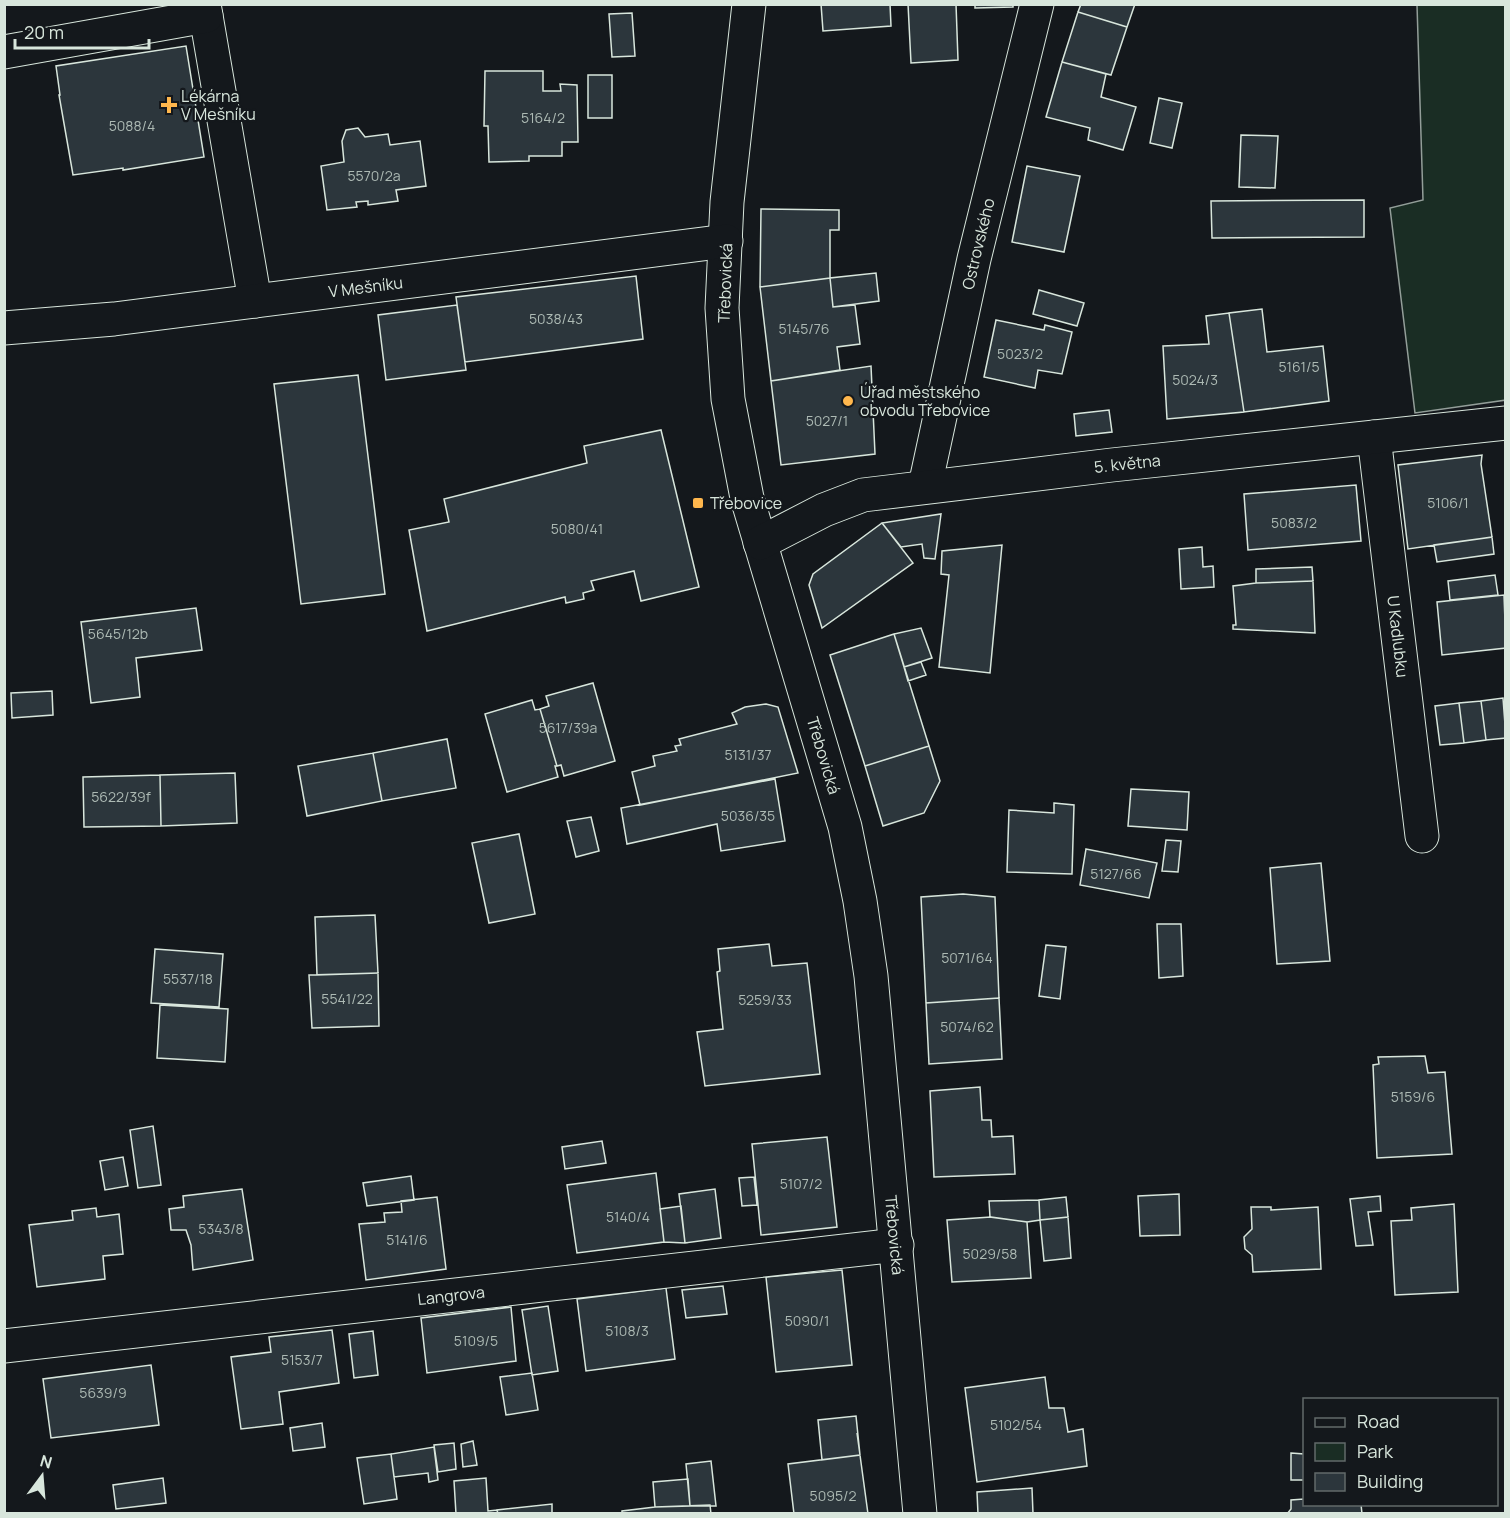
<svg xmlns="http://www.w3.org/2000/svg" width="1510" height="1518" font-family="Manrope,sans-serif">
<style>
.green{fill:#1a2d24;stroke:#939e99;stroke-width:1.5}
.building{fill:#2c363c;stroke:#d8e6dc;stroke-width:1.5}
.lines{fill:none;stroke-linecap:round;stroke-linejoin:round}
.street-casing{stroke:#d8e6dc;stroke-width:35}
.street{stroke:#14181c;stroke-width:33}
.poi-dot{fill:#ffb74d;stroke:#14181c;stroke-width:2}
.labels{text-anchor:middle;stroke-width:4.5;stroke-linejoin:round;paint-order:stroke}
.number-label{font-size:14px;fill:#adbab4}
.poi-label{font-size:16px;fill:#d8e6dc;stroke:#14181c;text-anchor:start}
.street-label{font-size:16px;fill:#d8e6dc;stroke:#14181c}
</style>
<rect width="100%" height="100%" fill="#14181c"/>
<path class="green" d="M1417,5h88l1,395 -91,13 -25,-205 33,-8z"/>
<path class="building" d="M821,4h69l1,22 -68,5z
M908,4h48l2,56 -47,3z
M975,4h38v3l-38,1z
M1081,4h54l-8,23 -49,-15z
M1078,12l49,15 -16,48 -49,-13z
M632,13l3,43 -23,1 -3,-43z
M186,46l18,111 -81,13v-2l-50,7 -14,-80h1l-4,-29z
M1062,62l44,12 -5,23 35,10 -13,43 -35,-10 2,-12 -44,-11z
M485,71h58v20h18l-1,-7 17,1 1,57h-16v14h-33v5l-40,1 -1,-36h-4z
M588,75h24v43h-24z
M1159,98l23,5 -10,45 -22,-5z
M358,128l7,9 23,-3 2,11 30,-4 6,45 -30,4 2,11 -30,4v-4l-12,1 1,5 -30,3 -6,-44 23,-4 -2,-21 4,-11z
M1241,135l37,1 -3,52 -36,-1z
M1027,166l53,10 -16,76 -52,-10z
M1364,200v37l-152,1 -1,-37z
M761,209l78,1v20h-9v48l-70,9z
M876,273l3,28 -46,6 -3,-29z
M636,276l7,63 -178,23 -9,-65z
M830,278l3,29 22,-2 5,39 -23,3 3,23 -69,11 -11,-94z
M1039,290l45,13 -7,23 -44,-12z
M457,305l9,65 -80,10 -8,-65z
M1262,309l5,43 56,-6 6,55 -85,11 -15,-99z
M1229,313l15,99 -77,7 -4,-73 46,-2 -3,-28z
M996,320l48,10 1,-5 27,7 -10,42 -24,-4 -3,18 -51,-11z
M871,366l4,88 -94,11 -10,-84z
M358,375l27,219 -84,10 -27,-220z
M1109,410l3,22 -36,4 -2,-22z
M661,430l38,157 -58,14 -7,-30 -43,10 3,9 -11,3 1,6 -18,4 -1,-6 -138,34 -18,-101 40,-8 -5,-23 143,-36 -3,-17z
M1482,455l-1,9 11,73 -84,12 -10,-84z
M1356,485l5,56 -113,9 -4,-56z
M941,514l-6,45 -11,-1 -2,-14 -21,3 -19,-24z
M882,523l31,40 -91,65 -13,-43 4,-11z
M1492,537l2,17 -57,8 -3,-17z
M1002,545l-12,128 -51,-6 10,-92 -8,-1 1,-23z
M1202,547l1,20 10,-1 1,21 -33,2 -2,-40z
M1312,567l1,14 -57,2v-14z
M1495,575l3,20 -48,5 -2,-19z
M1313,581l2,52 -82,-4v-4h3l-3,-39 23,-3z
M1504,595l2,53 -64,7 -5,-53z
M196,608l6,42 -66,8 4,39 -49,6 -10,-81z
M921,628l11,30 -28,9 -10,-33z
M894,634l35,112 -64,20 -35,-111z
M921,662l5,13 -18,6 -4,-14z
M593,683l22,78 -51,15 -3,-11 -4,1 -17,-57 9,-3 -3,-10z
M52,691l1,24 -41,3 -1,-25z
M1503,698l3,40 -20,2 -5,-39z
M532,700l3,10 5,-1 17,57h-2l3,11 -51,15 -22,-78z
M1481,701l5,39 -22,3 -5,-40z
M1459,703l5,40 -24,2 -5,-39z
M766,704l12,3 20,66 -158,32 -8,-33 23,-6 -2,-10 24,-5 -2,-5 6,-1 -2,-6 58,-15 -5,-11 13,-6z
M447,739l9,49 -74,13 -9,-48z
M929,746l11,35 -16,32 -41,13 -18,-60z
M373,753l9,48 -75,15 -9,-50z
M235,773l2,50 -76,3 -1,-51z
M160,775l1,51 -77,1 -1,-50z
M775,779l10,62 -64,10 -4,-27 -90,20 -6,-36z
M1131,789l58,3 -2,38 -59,-4z
M1054,803l20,2 -2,69 -65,-2 2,-62 45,3z
M591,817l8,34 -23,6 -9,-36z
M519,834l16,80 -46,9 -17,-80z
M1166,840l15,1 -3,31 -16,-1z
M1086,849l71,14 -8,35 -69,-13z
M1321,863l9,98 -53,3 -7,-96z
M963,894l32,3 4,101 -73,5 -5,-106z
M375,915l3,58 -61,2 -2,-58z
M1157,924h24l2,52 -24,2z
M769,944l3,22 35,-3 13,111 -115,12 -8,-54 26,-3 -6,-57 3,-1 -2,-22z
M1046,945l20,2 -6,52 -21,-3z
M155,949l68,5 -4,53 -68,-4z
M378,973l1,53 -67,2 -3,-53z
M999,998l3,61 -73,5 -3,-61z
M160,1005l68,4 -3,53 -68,-4z
M1425,1056l3,17 17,-1 7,82 -75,4 -4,-93 6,-1 -1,-7z
M980,1087l2,33h9l1,17 21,-1 2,38 -81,3 -4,-86z
M153,1126l8,59 -23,3 -8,-58z
M827,1137l10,90 -76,8 -9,-91z
M602,1141l4,22 -41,6 -3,-22z
M123,1157l5,29 -23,4 -5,-29z
M656,1173l8,69 -87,11 -10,-68z
M411,1176l3,24 -47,6 -4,-23z
M754,1177l3,28 -15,1 -3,-28z
M242,1189l11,71 -60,10 -2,-25 -5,-15h-15l-2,-21 15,-2 -1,-11z
M715,1189l6,49 -36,5 -6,-49z
M1179,1194l1,41 -40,1 -2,-40z
M1380,1196l1,15 -13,1 5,33 -17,1 -6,-47z
M437,1197l9,72 -80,11 -7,-56 26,-2 -1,-9 18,-1 -1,-11z
M1066,1197l2,20 -28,3 -1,-20z
M1039,1200l1,20 -13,2 -37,-5 -1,-16z
M1454,1204l4,88 -63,3 -4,-74 21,-1 -1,-12z
M681,1206l4,37 -21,-1 -4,-33z
M1251,1207h20v3l47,-3 3,62 -68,3 -1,-17 -7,-6 -1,-12 8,-8z
M96,1208l1,9 22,-3 4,40 -20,2 2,23 -68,8 -8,-62 44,-5 -1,-9z
M991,1217l36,5 4,56 -79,4 -5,-62z
M1068,1217l3,41 -27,3 -4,-41z
M842,1270l10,95 -76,7 -10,-95z
M723,1286l4,28 -41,4 -4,-28z
M666,1288l9,71 -89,12 -9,-72z
M548,1306l10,65 -26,4 -10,-65z
M511,1307l5,54 -89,12 -6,-55z
M332,1330l7,53 -60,9 4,32 -42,5 -10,-72 40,-5 -2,-15z
M373,1331l5,44 -24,3 -5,-44z
M151,1365l8,60 -108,13 -8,-59z
M532,1373l6,37 -32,5 -6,-38z
M1045,1377l4,31h15l4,24 15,-3 4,37 -110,16 -12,-94z
M856,1416l4,39 -38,5 -4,-40z
M322,1423l3,24 -32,4 -3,-23z
M857,1433l11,81h-74l-6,-50 72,-9z
M473,1441l4,24 -14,2 -2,-23z
M454,1443l2,26 -18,3 -4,-27z
M434,1447l4,33 -9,2 -1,-9 -34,4 -3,-23z
M1291,1453l13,1v26h-13z
M391,1454l6,45 -33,5 -7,-46z
M711,1461l5,45h-26l-4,-42z
M163,1478l3,25 -50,6 -3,-24z
M486,1478l2,33 9,-1 1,4h-42l-2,-33z
M688,1479l2,27 -35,1 -2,-25z
M1032,1488l1,26h-55l-1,-22z
M1304,1499v5h57l1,10h-75l4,-5v-9z
M552,1504v10h-54l-1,-4z
M710,1505l1,9h-89v-3l33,-4z"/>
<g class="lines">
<g class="street-casing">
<g id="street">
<path d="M204,4l51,297"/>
<path id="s1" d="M749,4l-22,198 -5,106 6,91 19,99 98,329 15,74 11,75 49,538"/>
<path d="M4,52l202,-36"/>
<path id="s2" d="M4,328l110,-9 612,-78"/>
<path id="s3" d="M1374,437l48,399"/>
<path id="s4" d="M925,486l49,-227 63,-255"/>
<path id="s5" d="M760,543l64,-33 39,-15 249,-30 394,-42"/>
<path id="s6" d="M4,1346l893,-101"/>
</g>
</g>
<use href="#street" class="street"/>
</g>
<g class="poi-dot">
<path d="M166 96h6v6h6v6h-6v6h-6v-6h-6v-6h6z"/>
<circle cx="848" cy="401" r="6"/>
<rect x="692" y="497" width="12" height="12" rx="3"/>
</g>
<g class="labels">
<g class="number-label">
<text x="543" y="123">5164/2</text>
<text x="132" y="131">5088/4</text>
<text x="374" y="181">5570/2a</text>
<text x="556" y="324">5038/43</text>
<text x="804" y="334">5145/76</text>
<text x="1020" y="359">5023/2</text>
<text x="1299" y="372">5161/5</text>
<text x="1195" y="385">5024/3</text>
<text x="827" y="426">5027/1</text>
<text x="1448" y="508">5106/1</text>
<text x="1294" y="528">5083/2</text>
<text x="577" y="534">5080/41</text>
<text x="118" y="639">5645/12b</text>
<text x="568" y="733">5617/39a</text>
<text x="748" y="760">5131/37</text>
<text x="121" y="802">5622/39f</text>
<text x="748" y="821">5036/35</text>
<text x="1116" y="879">5127/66</text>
<text x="967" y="963">5071/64</text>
<text x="188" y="984">5537/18</text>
<text x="347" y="1004">5541/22</text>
<text x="765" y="1005">5259/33</text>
<text x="967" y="1032">5074/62</text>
<text x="1413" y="1102">5159/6</text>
<text x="801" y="1189">5107/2</text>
<text x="628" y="1222">5140/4</text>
<text x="221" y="1234">5343/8</text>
<text x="407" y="1245">5141/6</text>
<text x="990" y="1259">5029/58</text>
<text x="807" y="1326">5090/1</text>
<text x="627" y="1336">5108/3</text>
<text x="476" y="1346">5109/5</text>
<text x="302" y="1365">5153/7</text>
<text x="103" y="1398">5639/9</text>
<text x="1016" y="1430">5102/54</text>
<text x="833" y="1501">5095/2</text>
</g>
<g class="poi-label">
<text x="181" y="102">Lékárna<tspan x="181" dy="18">V Mešníku</tspan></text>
<text x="860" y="398">Úřad městského<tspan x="860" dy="18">obvodu Třebovice</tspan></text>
<text x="710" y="509">Třebovice</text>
</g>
<g class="street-label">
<text dy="6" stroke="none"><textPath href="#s4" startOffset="248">Ostrovského</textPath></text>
<text transform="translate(725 283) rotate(-88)" y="6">Třebovická</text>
<text dy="6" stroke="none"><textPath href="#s2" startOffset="364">V Mešníku</textPath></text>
<text dy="6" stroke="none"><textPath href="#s5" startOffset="380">5. května</textPath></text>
<text dy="6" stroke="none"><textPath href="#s3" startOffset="201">U Kadlubku</textPath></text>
<text dy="6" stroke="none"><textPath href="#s1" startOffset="766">Třebovická</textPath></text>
<text dy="6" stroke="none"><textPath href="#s1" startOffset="1252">Třebovická</textPath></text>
<text dy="6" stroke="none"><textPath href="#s6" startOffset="450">Langrova</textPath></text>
</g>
</g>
<rect width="1510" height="1518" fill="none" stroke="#d8e6dc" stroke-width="12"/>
<rect x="1303" y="1398" width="195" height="108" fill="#14181c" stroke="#626a69" stroke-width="1.5"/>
<rect x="1315" y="1418" width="30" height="9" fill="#14181c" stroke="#626a69" stroke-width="1.5"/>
<text x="1357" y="1428" font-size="18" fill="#d8e6dc">Road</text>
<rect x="1315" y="1443" width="30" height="18" fill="#1a2d24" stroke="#626a69" stroke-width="1.5"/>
<text x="1357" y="1458" font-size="18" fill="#d8e6dc">Park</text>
<rect x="1315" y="1473" width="30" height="18" fill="#2c363c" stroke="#626a69" stroke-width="1.5"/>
<text x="1357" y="1488" font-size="18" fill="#d8e6dc">Building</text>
<g transform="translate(42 1476) rotate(16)" stroke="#14181c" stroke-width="4.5" paint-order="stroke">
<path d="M0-4.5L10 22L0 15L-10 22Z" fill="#d8e6dc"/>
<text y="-9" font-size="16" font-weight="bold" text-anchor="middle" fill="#d8e6dc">N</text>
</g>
<path d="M15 39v9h134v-9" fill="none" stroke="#d8e6dc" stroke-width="3"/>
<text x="24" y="39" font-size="18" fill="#d8e6dc" stroke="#14181c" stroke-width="4.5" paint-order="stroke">20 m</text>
</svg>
